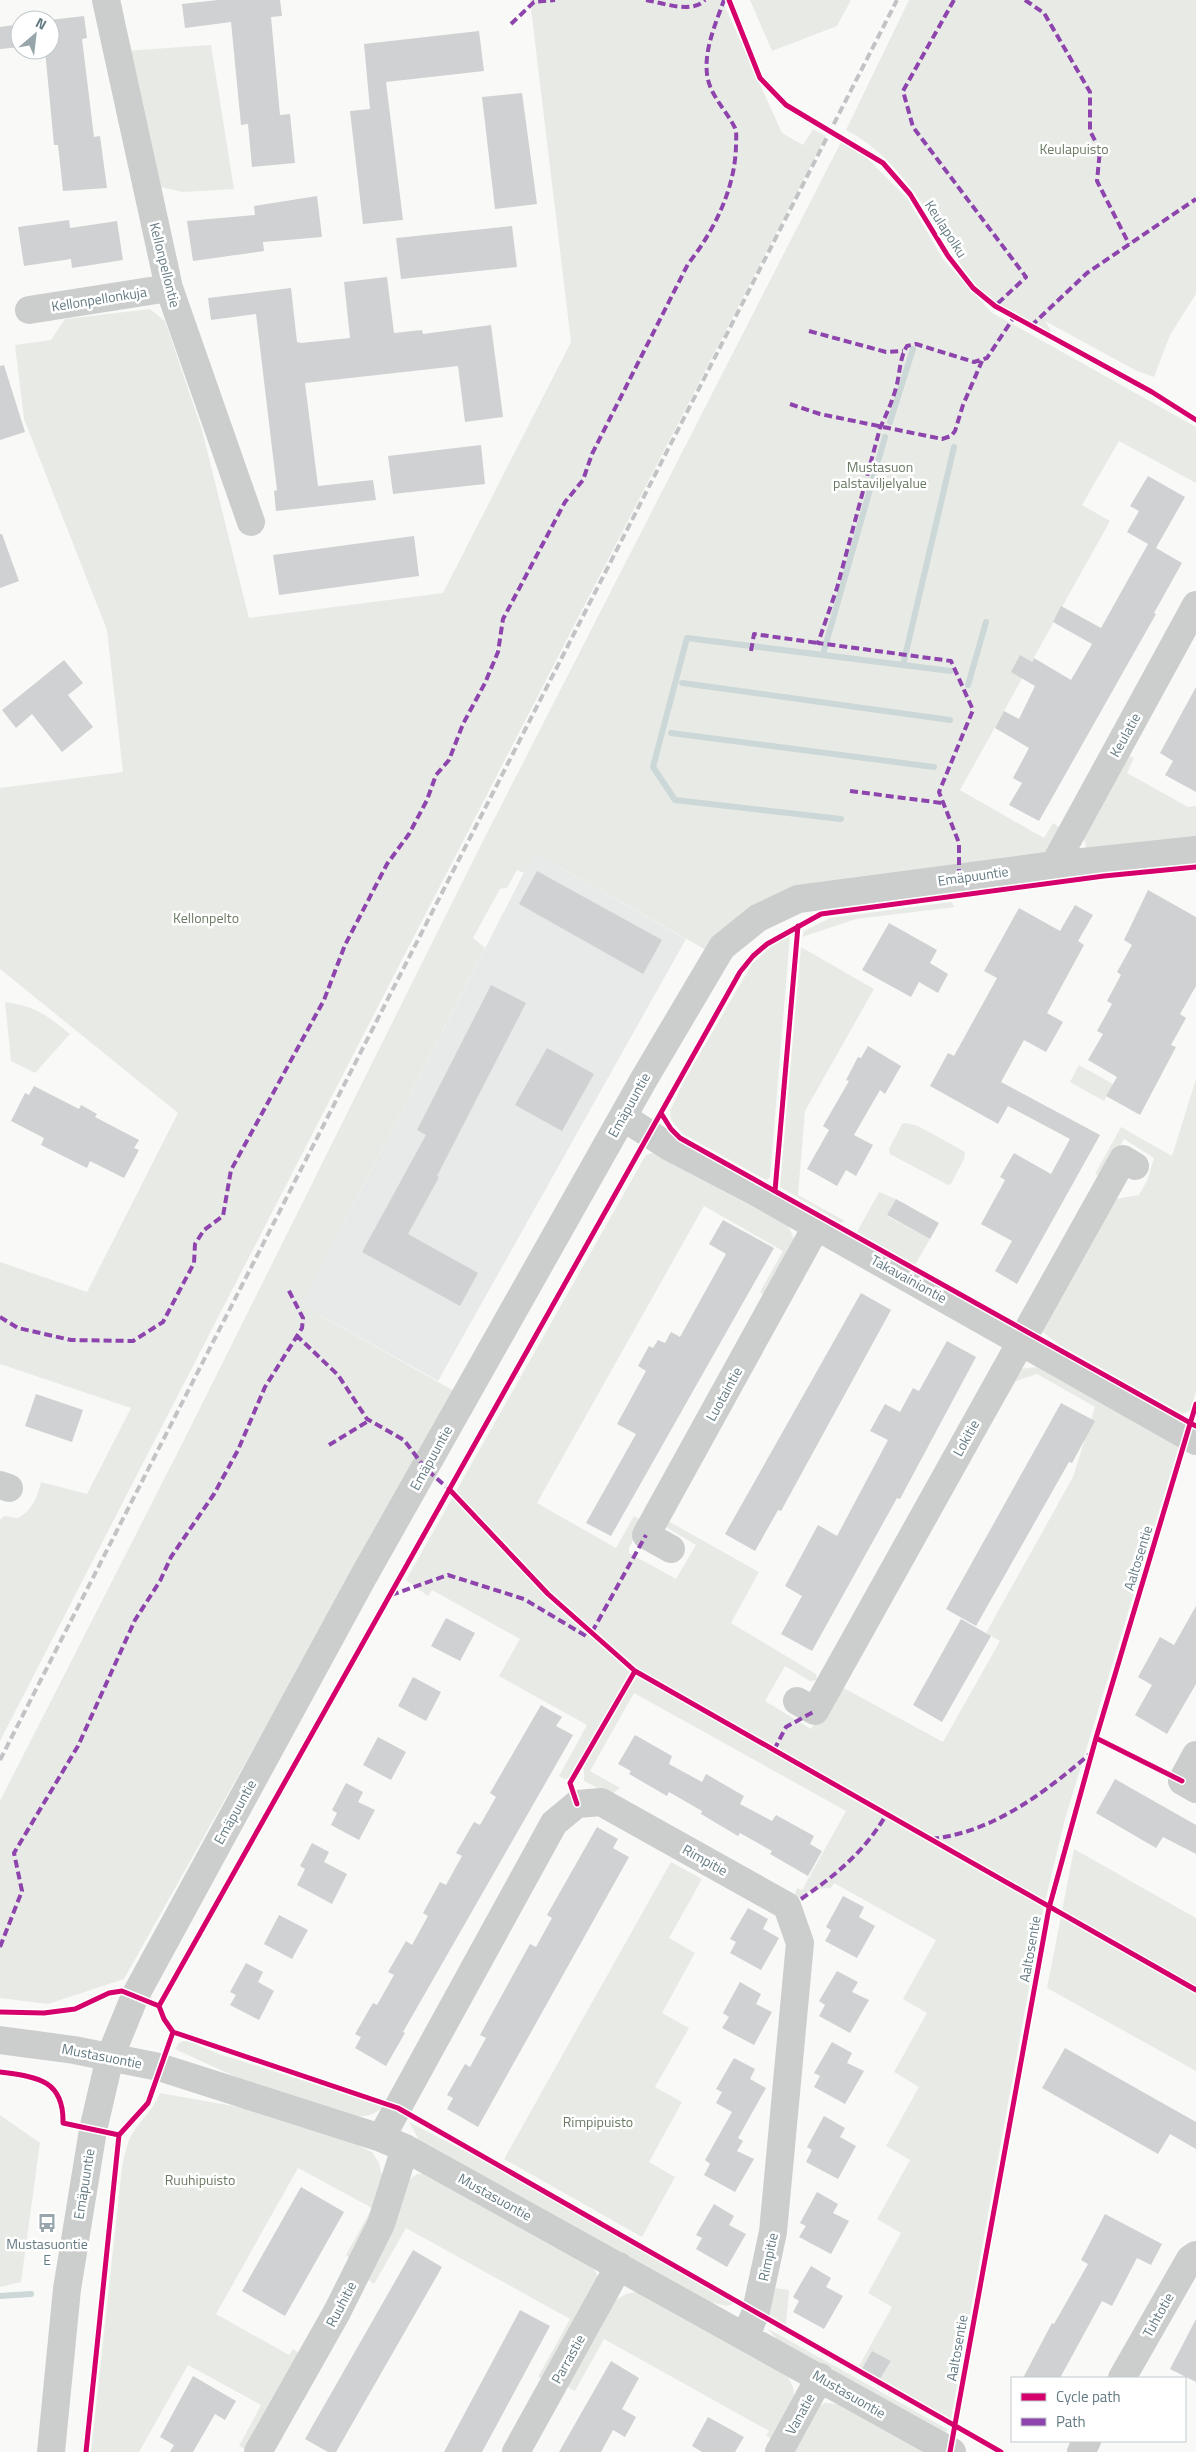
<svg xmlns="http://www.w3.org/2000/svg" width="1196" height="2452" font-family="'Titillium Web',sans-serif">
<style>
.built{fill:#e8e9e9}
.green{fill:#e8ebe5}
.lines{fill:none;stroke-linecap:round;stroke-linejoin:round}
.stream{stroke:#ccd7d8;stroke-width:6}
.building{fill:#cfd1d2}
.minor{stroke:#cccece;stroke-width:28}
.rail{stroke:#c2c3c4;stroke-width:4;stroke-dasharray:8 4;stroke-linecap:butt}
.quiet{stroke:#8e44ad;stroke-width:4;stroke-dasharray:8 4;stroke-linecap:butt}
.cycleway-casing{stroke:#fff;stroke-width:8}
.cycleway{stroke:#d6006c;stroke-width:5}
.labels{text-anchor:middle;stroke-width:5;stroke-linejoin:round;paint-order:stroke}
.park-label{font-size:14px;fill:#6b7a63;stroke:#fff}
.street-label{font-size:14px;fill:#647a83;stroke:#fff}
.poi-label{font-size:14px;fill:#647a83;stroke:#fff}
</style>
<rect width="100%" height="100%" fill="#f9f9f8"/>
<path class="built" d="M534,853l152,86 -248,442 -136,-76z"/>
<path class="green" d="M530,0h192l60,133 21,12 10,-16 13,7 -826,1605v-221l4,-4 13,2c14,-5 21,-22 24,-36l46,12 44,-86 -131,-44v-102l87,30 91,-179 -178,-144v-181l123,-16 -16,-142 -83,-211 -9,-74 36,-5 14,-21 85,-10 15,12 37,109 47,188 194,-25 128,-251z
M750,0h101l-14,26 -65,25z
M909,0h287v294l-26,41 -16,42 -19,-7 -90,-49 8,13c-25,-14 -58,-27 -77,-49 -11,-12 -19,-27 -28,-41 -28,-44 -54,-89 -102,-114z
M211,45l23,144 -51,3 -27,-6 -32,-135z
M841,142l22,12 44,44 36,61 48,53 205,115v56l-77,-42 -37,64 28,16 -150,269 84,48 9,-15 9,6 -20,30 -243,30 -91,62 -174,-98 -10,20 -7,-3 -10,18 -7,1 -27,49 12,10 -183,357 152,86 -330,588 -76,25 -48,-6v-197l183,-359 303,-607z
M1129,756l5,2 -7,15 61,34 8,-1v35l-109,9 -4,-14z
M951,902l4,5 -99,12 -54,18 2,-6 26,-13z
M790,935l-20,243 -4,2 -83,-46 -12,-14 -1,-9 14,-30 68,-117 17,-16z
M801,947l73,42 -69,122 -7,84 47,26 -4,2 -61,-36z
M5,1002c32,5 40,12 65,32l-35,39 -24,-12z
M1079,1065l34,19 -9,17 -34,-19z
M1196,1079v313l-6,19 -7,3 -125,-70 -19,-15 77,-130 23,-4 8,-14 7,-23 -30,-19 -20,35 -3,2 -6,-2 26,-47 51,29z
M906,1123l12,3 47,26 -1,7 -13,25 -3,1 -58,-31 -1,-5 13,-25z
M653,1153l135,73 5,10 1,11 -29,49 -5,-4 23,-41 -79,-45 -167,297 79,45 18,-32 9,6 -14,26v5l47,26 20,-34 -32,-19 4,-5 91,51 -28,51 85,51 1,6 -7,1 -25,-15 -20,35 46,28 25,-43h4l103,56 57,-101 -14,-8 87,-156 22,-70 -58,-33 -21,7 -25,43 -4,-7 33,-48 17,-2 142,79 -114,373 -22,91 -92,509 -71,-40 11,-18 -19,-10 -10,18 -80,-44 -16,-13 9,-24 14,2 -3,35 73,41 33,-59 -24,-14 33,-60 -24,-14 33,-59 -24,-14 33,-59 -25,-15 33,-59 -24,-14 33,-59 -102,-57 -3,5 -18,1 -19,12 -1,-2 4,-11 5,2 44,-79 -212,-118 -44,78 30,17 -9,7 -27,-14v-12l-7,-4 -7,13 -6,1 -5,-3 28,-51 -88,-49 21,-37 -88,-49 -4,6 -22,-16 238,-422 2,-3z
M879,1192l17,7 -9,17 43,23 -15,26 -58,-33z
M1074,1849l122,69v153l-149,-83z
M671,1862l31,17 -33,59 26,15 -33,60 27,15 -34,59 27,15 -33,60 26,15 -33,60 -138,-78z
M183,2041h5l31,13 165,52c-9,9 -18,11 -31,10l-117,-39 -61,-28 4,-6z
M160,2093l95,17 86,27 31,15 7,11 4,16 -2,20 -31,60 -4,-4 26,-47 -74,-40 -82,146 73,41 4,-6 5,3 4,6 -51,90 -6,1 -6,-3 22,-41 -73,-40 -49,87h-48l31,-285c3,-13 5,-27 13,-38 9,-12 19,-21 25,-36z
M0,2115l40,28 -19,139 -21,5z
M409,2122l95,49 231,132 -8,3 -18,-4 -290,-162z
M417,2174h7l168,90 8,18 -54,99 -8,-4 32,-58 -164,-91 -32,56 -7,-5 38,-96z
M635,2292l7,1 141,78c23,25 5,45 -7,70l-10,-5 3,-5 -165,-92 -29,52 -7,-4v-4l46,-82 12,-7z
M767,2328l180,101 -1,6 -167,-93z
M824,2403l15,1 87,48h-137l23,-40z"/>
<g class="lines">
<path class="stream" d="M890,422l23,-73
M823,654l62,-217
M903,665l51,-218
M682,683l268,37
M968,685l18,-63
M671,733l263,34
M841,819l-166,-19 -22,-33 34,-129 264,33
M0,2296l31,-2"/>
</g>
<path class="building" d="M218,0h62l2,16 -11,1 9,98 10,-1 5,49 -43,4 -4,-43 -7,1 -10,-103 -46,6 -3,-24z
M84,16l3,22 -5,1 12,98 6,-1 7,52 -44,3 -5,-46h-4l-9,-95h5v-30z
M20,24v23l-20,2v-22z
M479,31l5,40 -98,11 17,138 -40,4 -13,-113 20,-2 -6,-65z
M522,93l15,111 -42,5 -13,-112z
M317,196l5,41 -59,5 1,9 -71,10 -6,-40 68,-6 -1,-9z
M69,220l1,8 47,-7 6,39 -51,8 -1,-9 -47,7 -6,-39z
M512,226l5,41 -116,12 -5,-41z
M387,277l7,56 28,-3 1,4 68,-9 12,92 -38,5 -7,-56 -153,17 13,103 55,-6 3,20 -100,11 -2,-20 3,-1 -21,-176 -45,6 -3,-22 83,-10 6,54 4,1 49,-5 -6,-56z
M4,365l21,67 -25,8v-74z
M481,445l4,39 -92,10 -5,-38z
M1148,476l37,21 -29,51 26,15 -28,50 2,1 -117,207 -30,-16 13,-22 -9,-5 16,-30 -34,-20 9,-17 15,8 16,-33 -24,-14 9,-17 12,7 2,-4 37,22 21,-36 -39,-22 8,-16 40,22 47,-84 -21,-12 12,-21 -9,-5z
M0,534h2l17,47 -19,7z
M414,536l5,40 -140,19 -6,-40z
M64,660l19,23 -15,12 25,32 -31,25 -30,-38 -16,14 -14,-18z
M1196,687v105l-31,-17 8,-14 -13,-8z
M537,871l125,69 -19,34 -124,-70z
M1148,890l48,27v69l-16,28 6,4 -15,27 5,2 -36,68 -34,-19 11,-19 -29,-17 15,-26 -6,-3 15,-27 -5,-3 14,-26 -4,-3 15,-27 -8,-5z
M1075,905l18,10 -15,26 6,4 -37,68 16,9 -17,30 -22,-12 -23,42 99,53 -83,149 -22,-13 17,-30 -31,-17 24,-44 -5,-3 14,-24 37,21 19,-35 -62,-33 -10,18 -68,-38 18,-33 6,3 43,-78 -13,-7 35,-63 41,23z
M889,923l48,27 -7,13 18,11 -10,19 -19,-11 -8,15 -49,-27z
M491,985l35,18 -89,173 2,1 -31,57 70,39 -18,33 -98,-54 64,-117 -9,-5z
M868,1046l33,20 -16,28 -5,-4 -26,45 19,10 -17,31 -10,-6 -9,16 -30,-17 22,-39 -6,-4 26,-45 -3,-1 12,-23 3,1z
M547,1048l47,26 -32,57 -47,-26z
M34,1086l45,23 2,-4 16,9 -2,3 44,23 -5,8 5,2 -15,28 -34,-17 -3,7 -46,-23 3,-7 -33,-17 14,-28 4,2z
M896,1199l43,24 -9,16 -43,-24z
M723,1220l51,28 -163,288 -25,-13 50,-89 -19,-10 29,-53 -8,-5 11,-20 4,2 5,-8 7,3 6,-11 9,5 46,-83 -17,-10z
M861,1293l30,17 -110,201 -3,-1 -23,41 -30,-17z
M947,1341l29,16 -76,142 -3,-1 -85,153 -31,-17 21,-38 -17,-10 33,-61 19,11 51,-96 -18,-9 15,-27 15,8 13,-24 6,3z
M36,1394l47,16 -11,32 -47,-16z
M1061,1403l34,18 -23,42 -3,-1 -93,164 -30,-17z
M1196,1606v78l-29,50 -32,-19 17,-30 -14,-8 22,-40 14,8z
M446,1618l29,15 -15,28 -29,-15z
M961,1619l30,17 -49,86 -29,-17z
M413,1677l28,15 -15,29 -28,-15z
M541,1705l21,12 -6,9 17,9 -170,297 2,1 -19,33 -31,-18 6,-11 -6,-3 18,-31 4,2 17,-30 -6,-3 18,-31 6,4 16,-29 -5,-3 17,-31 6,3 16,-29 -6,-3 18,-31 6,3 16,-28 -6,-4z
M635,1735l37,21 -3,8 33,18 4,-8 38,22 -4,8 32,17 4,-6 38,21 -4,8 12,7 -14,25 -38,-22 2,-3 -32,-18 -2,3 -37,-22 1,-3 -33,-19 -2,4 -38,-22 2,-3 -13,-7z
M378,1737l28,15 -15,28 -28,-15z
M1115,1779l81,46v29l-33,-17 -7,11 -60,-35z
M346,1783l17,9 -5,10 17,8 -16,30 -28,-15 6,-12 -5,-3z
M597,1827l21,12 -5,9 16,9 -151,270 -31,-18 6,-11 -6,-3 18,-31 5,3 16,-29 -6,-3 50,-91 6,3 16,-29 -5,-3z
M312,1843l17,9 -5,10 23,12 -15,30 -35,-19 8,-16 -5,-3z
M843,1896l21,11 -5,10 16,9 -18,32 -32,-17 6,-11 -5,-3z
M748,1908l20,11 -5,10 16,9 -18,32 -31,-17 6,-11 -6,-3z
M279,1915l29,15 -16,29 -28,-15z
M246,1963l17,9 -5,10 16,9 -15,29 -29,-15 6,-10 -6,-3z
M837,1971l21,11 -6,10 17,8 -19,33 -31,-17 6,-11 -6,-4z
M740,1982l21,12 -5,10 16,8 -18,33 -32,-17 7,-11 -6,-4z
M832,2042l20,11 -5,10 17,8 -19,33 -31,-17 6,-11 -6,-3z
M1065,2048l131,74v27l-26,-15 -12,20 -116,-66z
M734,2058l21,11 -5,10 16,9 -28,50 5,3 -6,10 17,8 -19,33 -31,-17 6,-11 -5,-4 27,-48 -16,-9 6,-11 -6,-3z
M824,2116l21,12 -5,9 16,9 -18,33 -32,-17 6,-12 -5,-3z
M301,2187l43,25 -59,104 -43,-25z
M817,2192l21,12 -5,9 16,8 -18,33 -32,-17 7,-11 -6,-3z
M714,2204l20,12 -5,9 17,9 -19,33 -31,-18 6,-11 -6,-3z
M1105,2214l57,30 -11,21 -14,-7 -25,48 -10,-5 -42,77h-37l29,-55 2,1 34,-60 -7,-4z
M413,2250l29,17 -106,185h-8l-23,-13z
M811,2266l20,12 -5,9 17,9 -19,33 -31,-17 6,-11 -6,-4z
M520,2310l30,16 -56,104 -12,22h-38z
M1196,2319v63l-26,-13z
M872,2351l19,10 -11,18 -18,-10z
M611,2361l28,17 -17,31 14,8 -11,20 -12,-7 -12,22h-42z
M193,2376l43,25 -11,19 -10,-6 -22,38h-23l4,-7 -14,-8z
M708,2417l36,20 -9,15h-33l-10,-6z"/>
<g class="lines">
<path class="minor" d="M106,0l63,288 82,234
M29,310l140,-22
M1054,865l142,-260
M623,1117l45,29 84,44 444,251
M0,1485l9,3
M671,1549l-25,-14 170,-308
M797,1701l18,10 308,-552 12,7
M1196,1755l-14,26 14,8
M0,2040l74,10 85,17 222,71 24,10 547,304
M381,2138l173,-315 23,-19 24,-2 186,104 13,37 -27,289 -17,79 -10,25
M1122,2378l68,-119 6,-4
M51,2452l16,-163 26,-159 17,-73 25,-61 227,-417 282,-500 78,-132 36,-29 40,-19 256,-34 142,-15
M258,2452l79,-140 44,-88 24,-76
M516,2452l103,-186
M779,2452l41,-75
M1081,2452l6,-11"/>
<path class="rail" d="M0,1760l897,-1760"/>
<path class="quiet" d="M646,0c17,3 46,14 59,0
M954,0l-51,91 10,36 113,150 -31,29
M1025,0l19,13 46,79v39l10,19 -3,31 32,63
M511,24l23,-22 21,-2
M1031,326l56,-53 109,-74
M809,331l77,21 17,-1
M790,404l30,10 122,25 9,-3 4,-5 8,-26 19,-44
M751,651l3,-17 64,9
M850,791l92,12
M959,877v-34l-20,-51 34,-82 -22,-49 -133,-18 19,-55 43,-160c7,-15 13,-28 17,-44 3,-13 3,-27 10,-38l9,-2 58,18 13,-4 27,-41
M0,1317l18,11 53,12 62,1 30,-19 31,-59 1,-19 9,-14 19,-14 8,-46 93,-170 21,-55 42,-81 22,-30 18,-34 9,-25 13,-15 14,-36 22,-41 13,-31 5,-33 62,-117 18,-22 9,-26 96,-190c26,-33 47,-75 48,-118 0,-6 1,-13 -1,-18 -9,-18 -26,-34 -28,-54 -3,-25 9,-51 17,-74
M296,1335l42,40 29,44 37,21 21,28 26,23
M329,1445l41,-25
M391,1595l57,-20 76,24 62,37
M592,1632l54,-97
M774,1750l12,-23 29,-16
M931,1839c63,-7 113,-46 160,-86
M801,1899c34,-23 64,-48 85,-84
M0,1947l22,-56 -8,-38 64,-107 57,-126 25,-39 11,-24 43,-63 24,-44 27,-63 37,-59 1,-10 -15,-29"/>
<g class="cycleway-casing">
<path id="cycleway" d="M729,0l31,78 26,27 97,58 27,31 38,62 25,32 22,18 157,86 44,28
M661,1113l10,16 9,9 516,288
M775,1191l23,-265
M449,1489l99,105 87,77 561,319
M1096,1738l86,43
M577,1804l-7,-21 65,-112
M0,2012l44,1 31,-4 34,-16 13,-2 37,15
M173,2032l225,76 603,344
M0,2072c36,5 64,7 63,51l56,12
M86,2452l33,-317 29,-32 25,-71 -9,-13 -5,-13 581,-1034 13,-16 14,-12 54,-30 283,-38 92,-9
M950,2452l99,-544 47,-170 100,-334"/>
</g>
<use href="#cycleway" class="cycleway"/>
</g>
<defs>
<g id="bus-bare" transform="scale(1.5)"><path d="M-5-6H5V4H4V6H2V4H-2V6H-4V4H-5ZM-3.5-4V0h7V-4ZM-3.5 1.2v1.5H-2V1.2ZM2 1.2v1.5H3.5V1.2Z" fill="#98a6ac" stroke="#fff" stroke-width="2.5" paint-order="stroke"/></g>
</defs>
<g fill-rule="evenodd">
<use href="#bus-bare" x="47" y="2223"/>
</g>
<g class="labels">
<g class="park-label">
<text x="1074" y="154">Keulapuisto</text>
<text x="880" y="472">Mustasuon<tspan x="880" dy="16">palstaviljelyalue</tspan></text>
<text x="206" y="923">Kellonpelto</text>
<text x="598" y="2127">Rimpipuisto</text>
<text x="200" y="2185">Ruuhipuisto</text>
</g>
<g class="street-label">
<text transform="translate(946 229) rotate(57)" y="5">Keulapolku</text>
<text transform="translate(165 265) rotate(76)" y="5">Kellonpellontie</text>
<text transform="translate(99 299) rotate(-9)" y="5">Kellonpellonkuja</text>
<text transform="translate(1125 735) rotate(-61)" y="5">Keulatie</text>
<text transform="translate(973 876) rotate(-8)" y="5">Emäpuuntie</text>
<text transform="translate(629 1105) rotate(-61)" y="5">Emäpuuntie</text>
<text transform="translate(909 1279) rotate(29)" y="5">Takavainiontie</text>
<text transform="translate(724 1394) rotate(-61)" y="5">Luotaintie</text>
<text transform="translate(966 1438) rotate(-61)" y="5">Lokitie</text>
<text transform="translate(431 1458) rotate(-61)" y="5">Emäpuuntie</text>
<text transform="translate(1138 1558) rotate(-73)" y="5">Aaltosentie</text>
<text transform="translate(235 1812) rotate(-61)" y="5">Emäpuuntie</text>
<text transform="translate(705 1860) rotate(29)" y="5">Rimpitie</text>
<text transform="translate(1030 1949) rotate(-80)" y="5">Aaltosentie</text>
<text transform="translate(102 2056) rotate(11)" y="5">Mustasuontie</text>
<text transform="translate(84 2184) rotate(-81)" y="5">Emäpuuntie</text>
<text transform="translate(495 2197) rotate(29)" y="5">Mustasuontie</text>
<text transform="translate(768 2257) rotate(-78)" y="5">Rimpitie</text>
<text transform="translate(341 2304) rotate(-62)" y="5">Ruuhitie</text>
<text transform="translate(1158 2315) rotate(-61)" y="5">Tuhtotie</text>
<text transform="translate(957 2348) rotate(-80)" y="5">Aaltosentie</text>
<text transform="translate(568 2359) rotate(-61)" y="5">Parrastie</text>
<text transform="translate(849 2394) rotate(30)" y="5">Mustasuontie</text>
<text transform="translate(800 2414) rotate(-61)" y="5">Vanatie</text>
</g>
<g class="poi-label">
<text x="47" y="2249">Mustasuontie<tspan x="47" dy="16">E</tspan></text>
</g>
</g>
<rect x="1011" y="2377" width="175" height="65" fill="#ffffff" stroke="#c1cacd"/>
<rect x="1021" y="2393" width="25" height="8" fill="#d6006c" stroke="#c1cacd"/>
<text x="1056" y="2402" font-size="15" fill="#647a83">Cycle path</text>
<rect x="1021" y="2418" width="25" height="8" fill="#8e44ad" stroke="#c1cacd"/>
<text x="1056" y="2427" font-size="15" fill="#647a83">Path</text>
<g transform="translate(35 35) rotate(28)"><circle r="24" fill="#ffffff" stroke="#c1cacd"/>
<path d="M0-4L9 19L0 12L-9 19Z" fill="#98a6ac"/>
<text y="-8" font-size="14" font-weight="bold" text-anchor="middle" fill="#647a83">N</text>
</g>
</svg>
